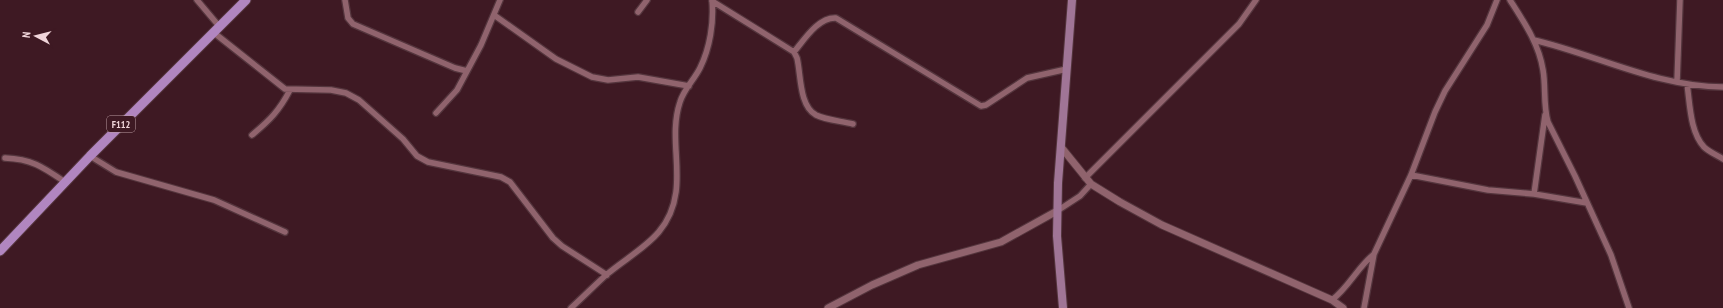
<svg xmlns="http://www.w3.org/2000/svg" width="1723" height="308" font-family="'PT Sans Narrow',sans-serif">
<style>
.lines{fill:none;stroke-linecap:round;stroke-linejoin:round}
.minor-casing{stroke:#54353d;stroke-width:8}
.tertiary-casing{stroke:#54353d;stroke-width:9}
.secondary-casing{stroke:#54353d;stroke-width:10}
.primary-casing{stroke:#54353d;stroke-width:11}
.minor{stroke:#90636d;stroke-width:5.5}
.tertiary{stroke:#90636d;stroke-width:7}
.secondary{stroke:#a07596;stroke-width:8}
.primary{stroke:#b186c0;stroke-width:9}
.labels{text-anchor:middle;stroke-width:3;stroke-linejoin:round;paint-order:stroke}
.shield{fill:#3e1923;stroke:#bb9da3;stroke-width:1}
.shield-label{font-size:10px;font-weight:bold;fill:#f0d5da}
</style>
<rect width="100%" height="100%" fill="#3e1923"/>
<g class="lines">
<g class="minor-casing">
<path id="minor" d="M197,0l22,26
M345,0l3,18 5,6 102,44 12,3
M1510,0c14,22 29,44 33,70 3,17 0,35 5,52l27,54 36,79 18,53
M712,1l82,51 3,6c4,16 2,48 19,57 10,5 25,6 37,9
M638,12l9,-12
M494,15l62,44 36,18 16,3 30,-3 51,9
M213,32l72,57 46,1 15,3 13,7 44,39 14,17 11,6 73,15 9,5 43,56 9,8 45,29
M1534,40c63,15 123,47 189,47
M794,52c10,-12 24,-35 42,-34l145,88 5,-1 41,-27 40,-9
M1677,82l3,-82
M1687,84c3,20 3,48 17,63 5,5 13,8 19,12
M436,113l21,-23 24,-45 19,-45
M252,135c18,-15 27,-24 38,-45
M90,156l26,16 98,28 71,32
M5,158c27,1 38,9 60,24
M1411,175l77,15 46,4 53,9
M1085,178l154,-154 17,-24
M1534,194l11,-79
M1057,211l23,-15 11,-12
M1332,300c17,-13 25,-32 42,-46
M571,308c12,-11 23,-22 35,-33 31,-26 64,-38 70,-83 4,-30 -6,-60 4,-90 4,-13 14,-22 20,-34 10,-20 14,-46 12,-68
M1364,308l10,-54 37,-79 24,-63 10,-21 42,-66 10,-25"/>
</g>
<g class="tertiary-casing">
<path id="tertiary" d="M1061,147l30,37 29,18 42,23 170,75 11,8
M828,308l44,-23 46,-20 83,-23 56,-31"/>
</g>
<g class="secondary-casing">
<path id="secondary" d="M1063,308l-6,-72 1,-53 14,-183"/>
</g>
<g class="primary-casing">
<path id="primary" d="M0,251l90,-95 156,-156"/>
</g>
<use href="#minor" class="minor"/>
<use href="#tertiary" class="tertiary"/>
<use href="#secondary" class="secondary"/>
<use href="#primary" class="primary"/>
</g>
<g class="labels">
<rect class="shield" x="107" y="116" width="28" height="16" rx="3"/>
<g class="shield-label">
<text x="121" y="128">F112</text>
</g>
</g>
<g transform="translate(36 36) rotate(277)" stroke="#3e1923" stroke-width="3" paint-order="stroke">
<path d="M0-3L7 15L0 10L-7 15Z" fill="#f0d5da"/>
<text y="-6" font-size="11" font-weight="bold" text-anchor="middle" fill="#f0d5da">N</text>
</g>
</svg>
